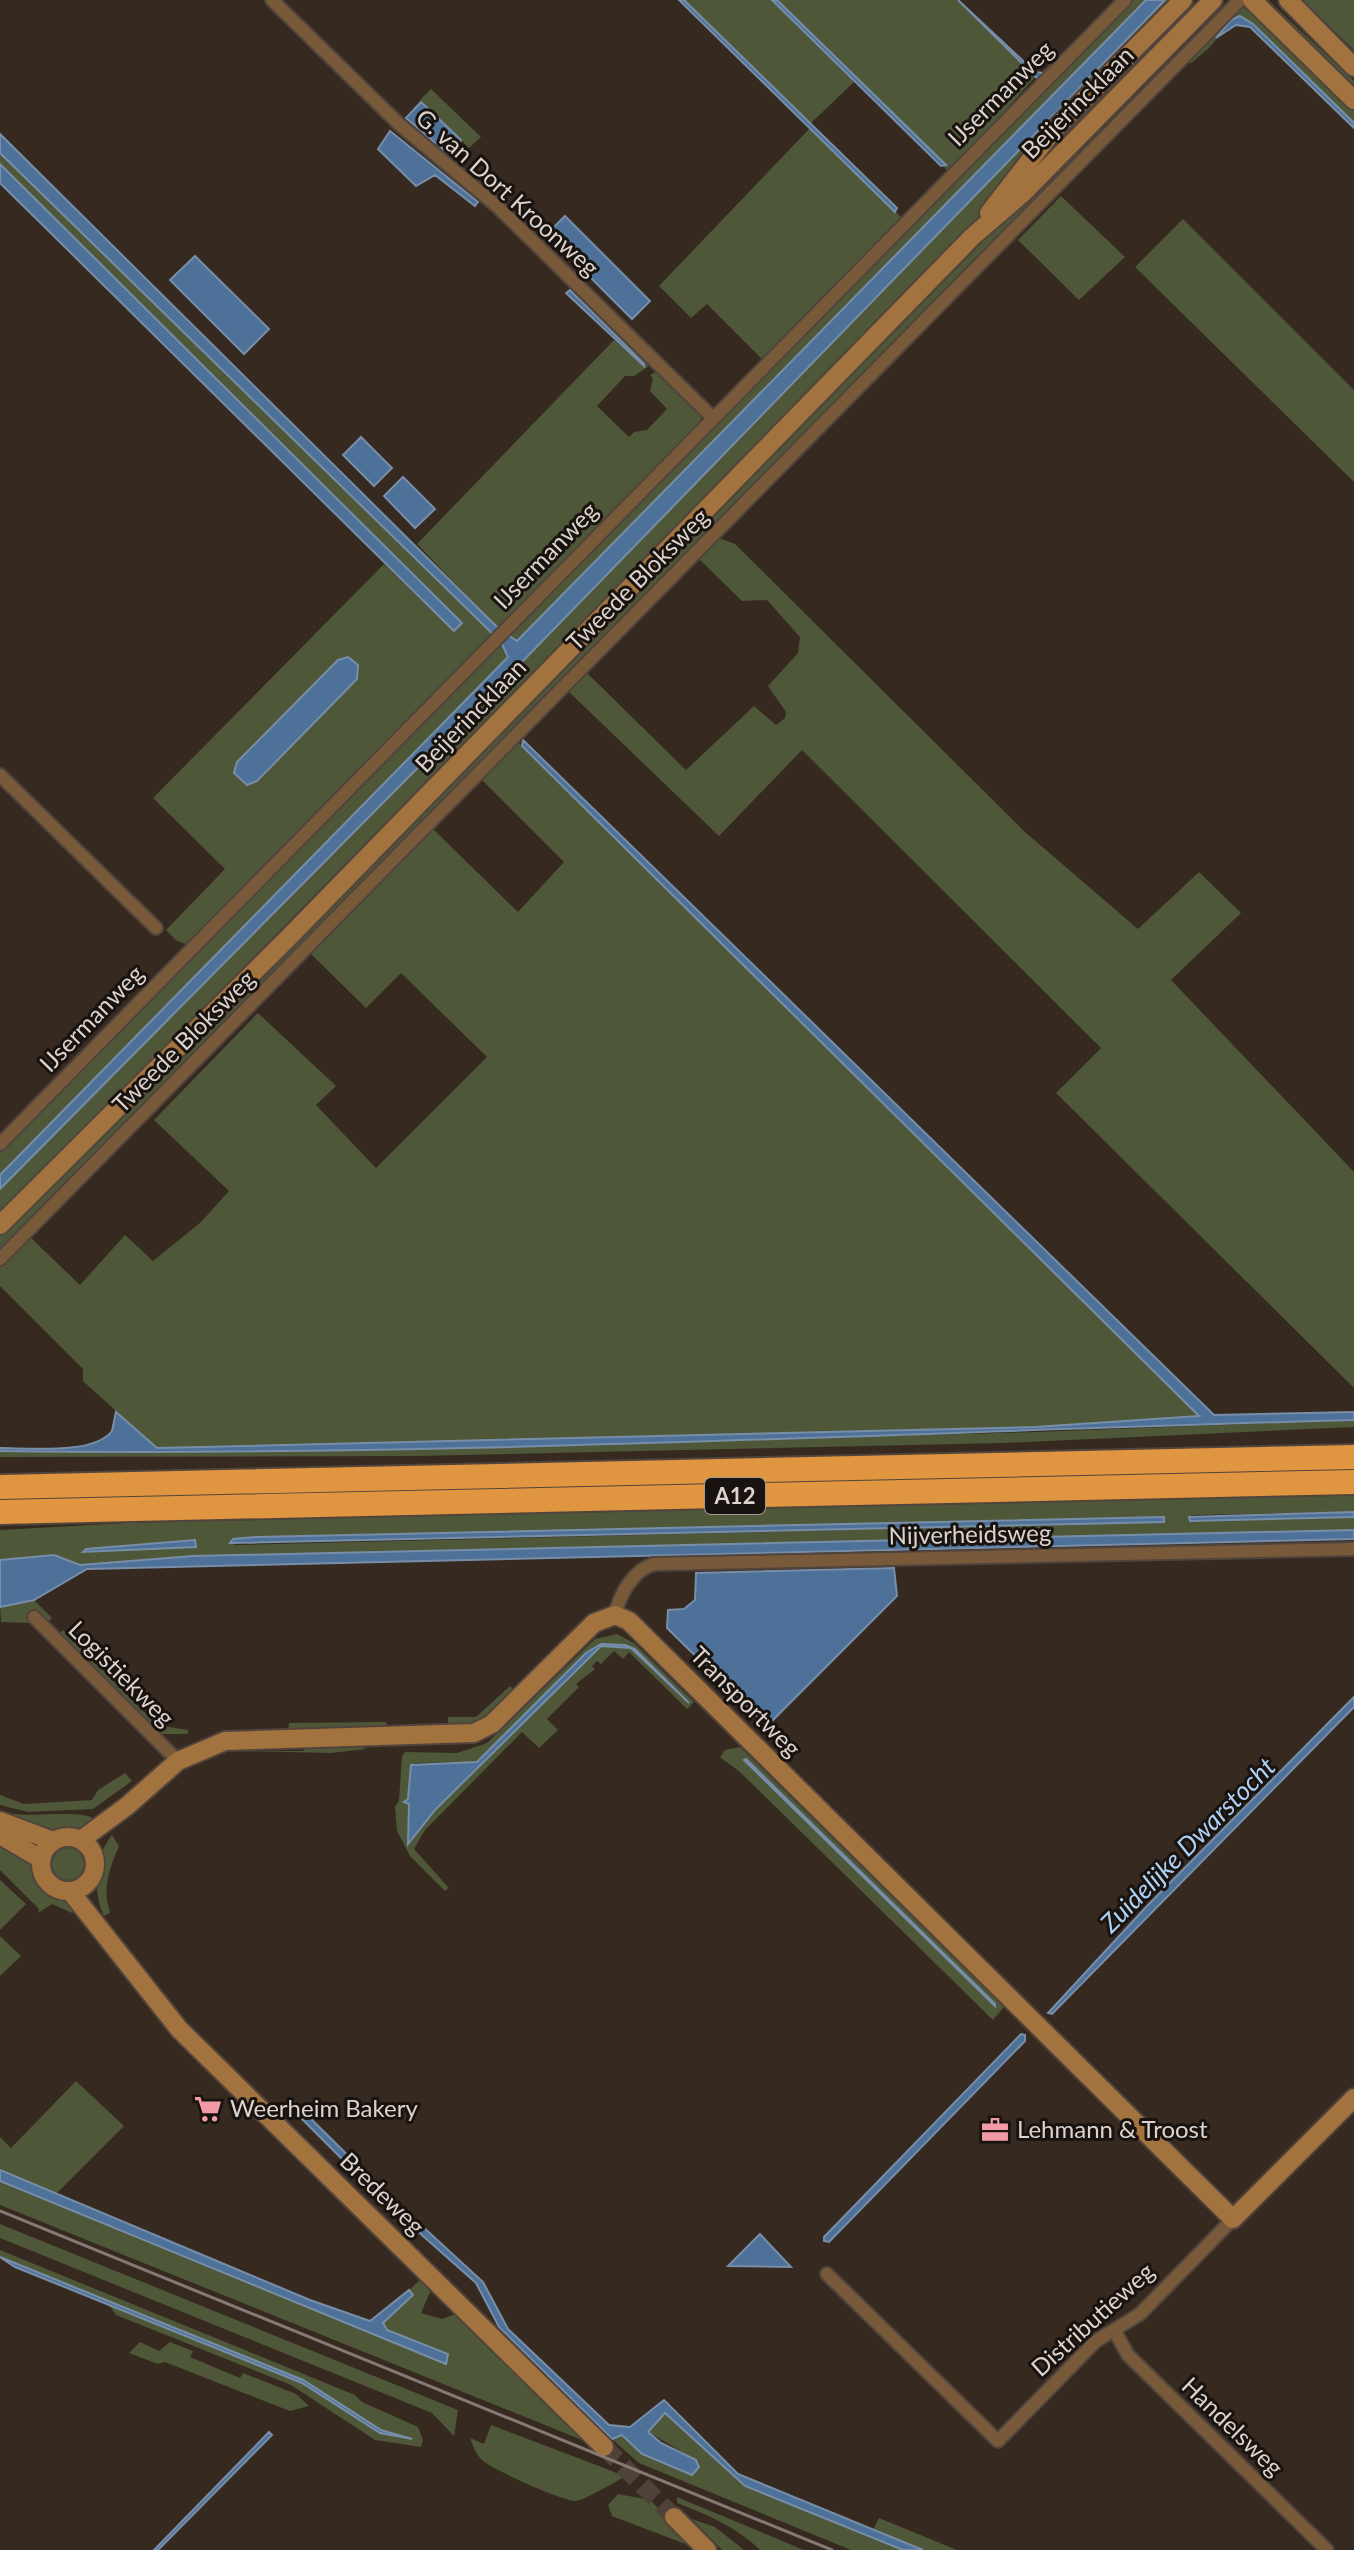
<svg xmlns="http://www.w3.org/2000/svg" width="1354" height="2550" font-family="Lato,sans-serif">
<style>
.green{fill:#4e5738;fill-rule:evenodd}
.water{fill:#4d7198;stroke:#788ea8;stroke-width:2}
.lines{fill:none;stroke-linecap:round;stroke-linejoin:round}
.secondary-tunnel{stroke:#4f423a;stroke-width:18;stroke-dasharray:18 9;stroke-linecap:butt}
.street-casing{stroke:#51443c;stroke-width:16}
.secondary-casing{stroke:#51443c;stroke-width:22}
.highway-casing{stroke:#51443c;stroke-width:28}
.street{stroke:#785a3b;stroke-width:12}
.secondary{stroke:#a2723f;stroke-width:18}
.highway{stroke:#e09540;stroke-width:24}
.rail{stroke:#857a73;stroke-width:3}
.labels{text-anchor:middle;stroke-width:6;stroke-linejoin:round;paint-order:stroke}
.shield{fill:#19130f;stroke:#a29995;stroke-width:2}
.shield-label{font-size:22px;font-weight:bold;fill:#dcd3ce}
.street-label{font-size:24px;fill:#dcd3ce;stroke:#19130f}
.poi-label{font-size:24px;fill:#dcd3ce;stroke:#19130f;text-anchor:start}
.water-label{font-size:26px;font-style:italic;fill:#afd0f5;stroke:#19130f}
</style>
<rect width="100%" height="100%" fill="#362920"/>
<path class="green" d="M684,0h88l83,81 -45,43z
M775,0h183l78,76 -86,97z
M1131,0h15l-599,612 -30,29 -10,-6z
M1165,0h9l-155,167 -48,61 -971,987v-26l487,-491z
M1268,0l86,81v14l-91,-90z
M1302,0h52v50z
M1242,3l112,100v20l-112,-106 -8,1 -25,30 -19,16 -1,-5z
M431,89l50,48 -12,11 -49,-48z
M811,127l93,93 -140,141 -57,-57 -16,14 -32,-32z
M0,153l493,482 -307,309 -9,-3 -11,-11 59,-61 -72,-71 231,-234 69,67 9,-8 -462,-459zM343,657l14,22 -103,104 -17,-21z
M1077,153l3,3 -1080,1096v-17l1043,-1054z
M1061,196l64,61 -46,43 -61,-60z
M1183,219l171,171v92l-219,-215z
M602,314l50,50 -18,12h-9l-28,30 32,31 5,-5 13,-2 20,-21 -17,-18 3,-13 -3,-3 8,-4 43,42v10l-202,206 -82,-85 197,-204 30,26 -46,-48z
M719,538l16,6 290,288 113,97 61,-57 42,41 -70,67 183,192v216l-298,-295 45,-45 -299,-298 -83,86 -152,-146 19,-18 100,98 68,-64 22,19 9,-7 1,-6 -18,-26 30,-33 2,-16 -33,-37 -25,1 -43,-42z
M501,642l7,15 -508,518v-26z
M517,741l683,676 -165,10 -878,21 -74,-67v-12l-83,-83v-19l30,-30 50,48 45,-50 28,26 48,-39 28,-31 -75,-71 104,-107 78,73 -20,19 60,63 111,-111 -86,-84 -35,35 -55,-54 122,-125 85,83 46,-50 -83,-83z
M1354,1420v7l-351,16 -585,13 -418,1v-6l247,1 789,-20z
M1354,1495v17l-163,3 -1,6 164,-4v13l-1161,26 -113,9 -26,-10 -54,5v-30l127,-7zM1164,1517v5l-931,23 24,-8z
M34,1600l18,18 -5,4 -11,-10 -7,8 1,3 -29,-1 -1,-15z
M63,1630l94,95 31,5v4h-29l-100,-100z
M617,1634l17,9 60,59 -7,7 -58,-57 -6,7 -9,-8 -13,13 -4,-3 -5,5 3,3 -19,15 3,3 -32,32 11,11 -19,18 -17,-16 -97,98 -11,19 35,39 -4,3 -35,-35 -13,-25 -2,-24 4,-7 3,-44 3,-4 52,1 30,-10 108,-104zM601,1644l24,1 10,4 52,54 -56,-55 -30,-2 -166,164 -27,33 1,-39 -5,-3 4,-2 7,-36 62,-1 109,-109z
M510,1686l6,6c-26,22 -33,34 -68,33v-8h28z
M386,1722l2,9 -100,-2 1,-6z
M353,1744l13,5 -35,4 -94,-2v-5h14l7,5h45l6,-6z
M740,1747l264,260 -11,13 -253,-248 -20,-15 5,-7z
M125,1773l7,8 -39,28 -65,3 -28,-7v-10l24,9 68,-4 6,-10z
M1,1811c26,10 82,-5 98,11 -37,21 -62,7 -99,-6z
M112,1835l7,11c-10,24 -17,41 -9,67l-6,3c-12,-24 -9,-61 8,-81z
M0,1839l35,26 10,21 21,10 9,12 -3,5 -20,-9 -14,9 1,-4 -39,-39z
M52 1864a16 16 0 1 1 32 0a16 16 0 1 1-32 0Z
M0,1880l26,24 -26,26z
M0,1936l21,20 -21,20z
M76,2081l48,45 -67,67 -57,-23v-33l11,11z
M0,2181l445,183 3,-10 -61,-24 -4,-7 30,-28 -4,-5 12,-11 9,13 -9,21 21,6 14,-5 136,130 -592,-239z
M0,2224l458,186 -4,26 -22,-23 -432,-175z
M0,2250l355,145 7,7 56,25 5,13 -2,7 -46,-7 -84,-55 -175,-70 -7,-10 193,78 78,50 29,7 -28,-10 -78,-50 -303,-123z
M140,2342l19,9 11,-9 23,9 -3,6 50,21 3,-5 53,21 13,12 -19,5 -125,-49 -7,2 -29,-11z
M665,2413l80,73 158,64h-52l-212,-87 -27,-24 10,-4 20,19 54,6 -48,-28z
M491,2425l121,46 12,6c-5,3 -43,25 -49,24 -15,-1 -82,-31 -93,-41 -6,-6 -9,-14 -12,-22l14,6z
M618,2494l32,6 51,50 -89,-34 -4,-11z
M677,2497l127,53h-44c-25,-24 -52,-35 -83,-47z
M879,2518l78,32h-34l-50,-20z
M692,2519l23,8 29,23h-22z"/>
<path class="water" d="M679,0h5l213,208 -2,4z
M772,0h5l169,165 -5,1z
M958,0l77,72 8,1 41,-40 -45,47z
M1146,0h19l-678,698 -487,491v-14l508,-518 -7,-15 -501,-489v-19l499,495 18,12z
M1240,16l13,8 101,99v5l-104,-101 -14,-2 -20,13 15,-18z
M421,102l40,38 -6,13h-8l-41,-35z
M390,131l88,71 -3,4 -40,-31 -19,11 -38,-37z
M0,164l462,459 -8,8 -454,-448z
M565,216l85,85 -18,18 -85,-85z
M195,256l74,73 -25,25 -74,-74z
M570,290l74,74v2l-78,-73z
M361,437l31,31 -18,18 -31,-31z
M403,477l32,32 -20,19 -31,-32z
M348,657l10,8 -1,14 -100,102 -10,4 -13,-12 3,-11 101,-102z
M523,740l691,675 140,-3v8c-451,12 -903,37 -1354,31v-3c29,0 94,7 112,-17l4,-19 41,36 878,-21 164,-11 -677,-670z
M1354,1512v5l-164,4 -1,-4z
M1164,1517v5l-934,21 3,-4 24,-2z
M1354,1530v9l-1267,30 -53,31 -34,7v-47l54,-5 26,10 113,-9z
M195,1540l1,7 -113,5 3,-3z
M894,1568l3,28 -130,130 -100,-98 1,-18 16,-1 11,-9 1,-27z
M601,1644l24,1 10,4 54,54 -58,-55 -30,-2 -166,164 -27,34 1,-40 -5,-2 4,-3 3,-34 66,-3 109,-109z
M1354,1697v10l-302,307 -4,-1 99,-107z
M746,1759l249,245v2l-251,-246z
M1021,2034l4,1v6l-196,201 -5,-1v-4z
M291,2102h3l94,93 -5,5 -94,-94z
M0,2170l310,130 60,21 39,-31 4,5 -30,28 4,7 61,24 -2,10 -446,-183z
M416,2225h5l62,57 25,47 101,96 21,2 34,-27 74,74 185,76h-20l-158,-64 -80,-73 -17,19 13,11 35,17 3,7 -7,8 -50,-21 -20,-19 -10,4 -113,-112 -23,-44 -61,-54z
M760,2234l31,33 -63,-1z
M0,2257l303,123 78,50 31,9 -32,-6 -78,-50 -287,-116z
M269,2432l3,3 -114,115h-4z"/>
<g class="lines">
<path class="secondary-tunnel" d="M604,2447l70,70"/>
<g class="street-casing">
<path id="street" d="M272,0l128,125 98,82 215,211
M0,775l156,153
M0,1144l1125,-1144
M0,1259l1240,-1259
M615,1615c5,-21 18,-45 39,-51l700,-15
M34,1617l144,144
M827,2274l171,167 98,-100 44,-27 93,-95
M1114,2330l14,25 199,195"/>
</g>
<g class="secondary-casing">
<path id="secondary" d="M1252,0l102,100
M1288,0l66,67
M989,213l63,-81 131,-132
M0,1225l288,-287 685,-702 50,-43 190,-193
M0,1821l53,20
M0,1835l41,24
M41 1864a27 27 0 1 1 54 0a27 27 0 1 1-54 0Z
M81,1840l46,-34 51,-45 47,-20 249,-8 18,-9 102,-101 21,-8 14,6 604,598 121,-121
M70,1891l109,138 425,418
M674,2517l33,33"/>
</g>
<g class="highway-casing">
<path id="highway" d="M0,1487l1354,-30
M0,1512l1354,-30"/>
</g>
<use href="#street" class="street"/>
<use href="#secondary" class="secondary"/>
<use href="#highway" class="highway"/>
<path class="rail" d="M0,2211l832,339"/>
</g>
<defs>
<g id="supermarket-bare" transform="scale(2.16)"><path d="M-6-5.5h2.5l.6 2H6L4.5 2H-2.5L-4.4-4H-6ZM-1.5 3.2a1.3 1.3 0 1 0 .1 0ZM3 3.2a1.3 1.3 0 1 0 .1 0Z" fill="#f39aa7" stroke="#19130f" stroke-width="2.5" paint-order="stroke"/></g>
<g id="office-bare" transform="scale(2.16)"><path d="M-6-3h4V-5.5h4V-3h4V5H-6ZM-1-4.5V-3h2v-1.5ZM-6 0V1H6V0Z" fill="#f39aa7" stroke="#19130f" stroke-width="2.5" paint-order="stroke"/></g>
</defs>
<g fill-rule="evenodd">
<use href="#supermarket-bare" x="208" y="2109"/>
<use href="#office-bare" x="995" y="2130"/>
</g>
<g class="labels">
<rect class="shield" x="705" y="1478" width="60" height="36" rx="6"/>
<g class="shield-label">
<text x="735" y="1504">A12</text>
</g>
<g class="street-label">
<text transform="translate(1001 94) rotate(-45)" y="8">IJsermanweg</text>
<text transform="translate(1078 103) rotate(-45)" y="8">Beijerincklaan</text>
<text transform="translate(507 193) rotate(42)" y="8">G. van Dort Kroonweg</text>
<text transform="translate(546 556) rotate(-46)" y="8">IJsermanweg</text>
<text transform="translate(638 580) rotate(-45)" y="8">Tweede Bloksweg</text>
<text transform="translate(471 716) rotate(-46)" y="8">Beijerincklaan</text>
<text transform="translate(92 1019) rotate(-46)" y="8">IJsermanweg</text>
<text transform="translate(184 1042) rotate(-45)" y="8">Tweede Bloksweg</text>
<text transform="translate(970 1535) rotate(-1)" y="8">Nijverheidsweg</text>
<text transform="translate(121 1674) rotate(45)" y="8">Logistiekweg</text>
<text transform="translate(745 1702) rotate(45)" y="8">Transportweg</text>
<text transform="translate(382 2194) rotate(44)" y="8">Bredeweg</text>
<text transform="translate(1093 2320) rotate(-42)" y="8">Distributieweg</text>
<text transform="translate(1232 2427) rotate(44)" y="8">Handelsweg</text>
</g>
<g class="poi-label">
<text x="230" y="2117">Weerheim Bakery</text>
<text x="1017" y="2138">Lehmann &amp; Troost</text>
</g>
<g class="water-label">
<text transform="translate(1188 1845) rotate(-45)" y="9">Zuidelijke Dwarstocht</text>
</g>
</g>
</svg>
